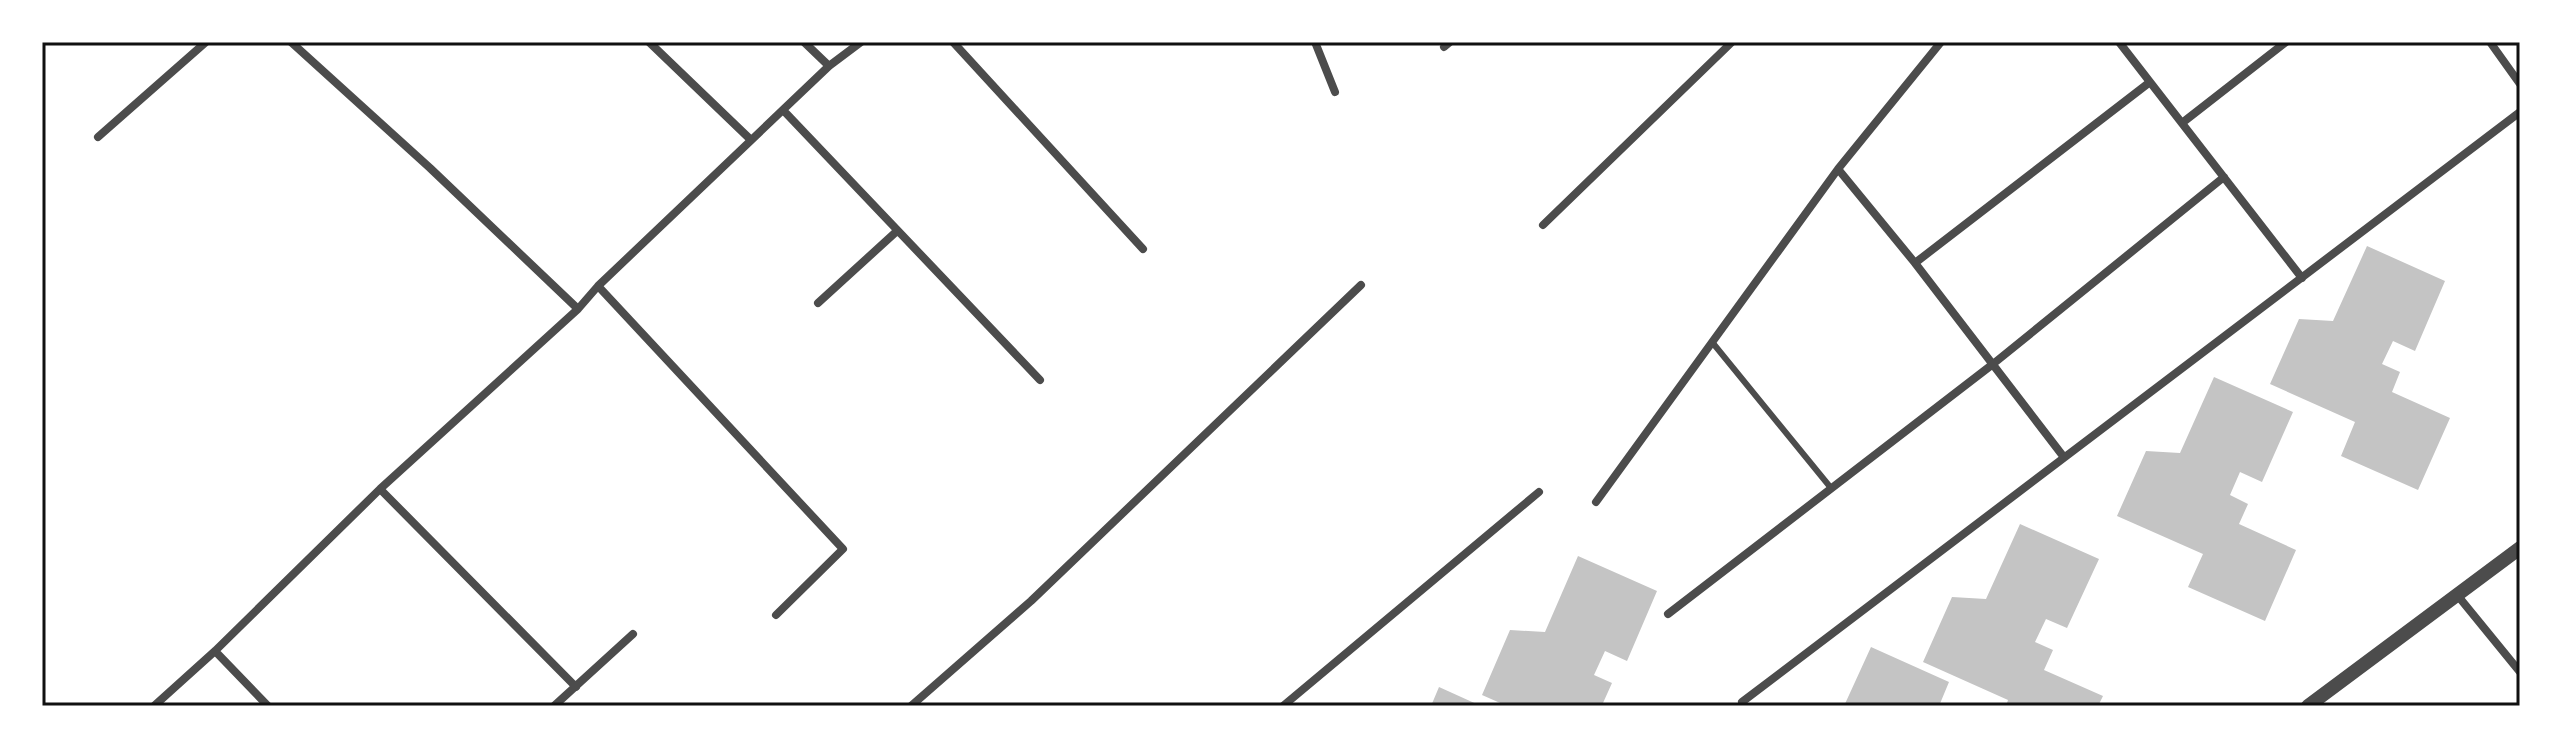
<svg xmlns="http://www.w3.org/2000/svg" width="2562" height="748" font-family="'Exo 2',sans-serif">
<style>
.building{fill:#c4c4c4}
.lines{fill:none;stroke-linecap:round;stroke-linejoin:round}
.service{stroke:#4c4c4c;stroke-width:6}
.minor{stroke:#4c4c4c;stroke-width:8}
.tertiary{stroke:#4c4c4c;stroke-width:14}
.neatline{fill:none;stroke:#111;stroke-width:3}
</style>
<rect width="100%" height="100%" fill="#fff"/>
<path class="building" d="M2367,246l78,35 -30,70 -22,-10 -11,23 18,8 -8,20 58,26 -32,72 -77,-34 14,-34 -85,-38 29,-65 34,2z
M2214,377l79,35 -31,70 -22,-10 -10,23 18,9 -9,20 57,26 -31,71 -77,-34 15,-33 -86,-38 29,-65 34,2z
M2020,524l79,35 -32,69 -21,-9 -11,23 18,8 -9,20 59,26 -5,10h-92l2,-6 -85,-38 29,-65 34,2z
M1578,556l79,35 -30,70 -22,-10 -11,24 18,8 -9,20 7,3h-103l-25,-11 28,-65 35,2z
M1871,647l78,35 -10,24h-95z
M1439,687l42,19h-50z"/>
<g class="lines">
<path class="service" d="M1712,342l119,146"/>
<path class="minor" d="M291,42l139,126 148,141
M649,42l102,98
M804,42l25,24
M953,42l190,207
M1315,42l20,50
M2119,42l183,236
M2490,42l30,42
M1444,47l6,-5
M783,110l257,270
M2182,123l104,-81
M98,137l108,-95
M1838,169l77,94 148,193
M1543,225l189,-183
M1915,263l235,-181
M598,286l245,263 -67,66
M818,303l79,-72
M380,489l196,198
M1596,502l242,-333 103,-127
M2458,596l62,76
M1668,614l325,-250 231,-187
M215,651l53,55
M1742,702l778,-590
M154,706l61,-55 165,-162 198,-180 20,-23 231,-220 32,-24
M554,706l79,-72
M911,706l120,-105 330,-316
M1283,706l256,-214"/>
<path class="tertiary" d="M2308,706l212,-158"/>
</g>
<rect width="2562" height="748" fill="none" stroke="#ffffff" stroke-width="88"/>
<rect x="44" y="44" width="2474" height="660" class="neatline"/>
</svg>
